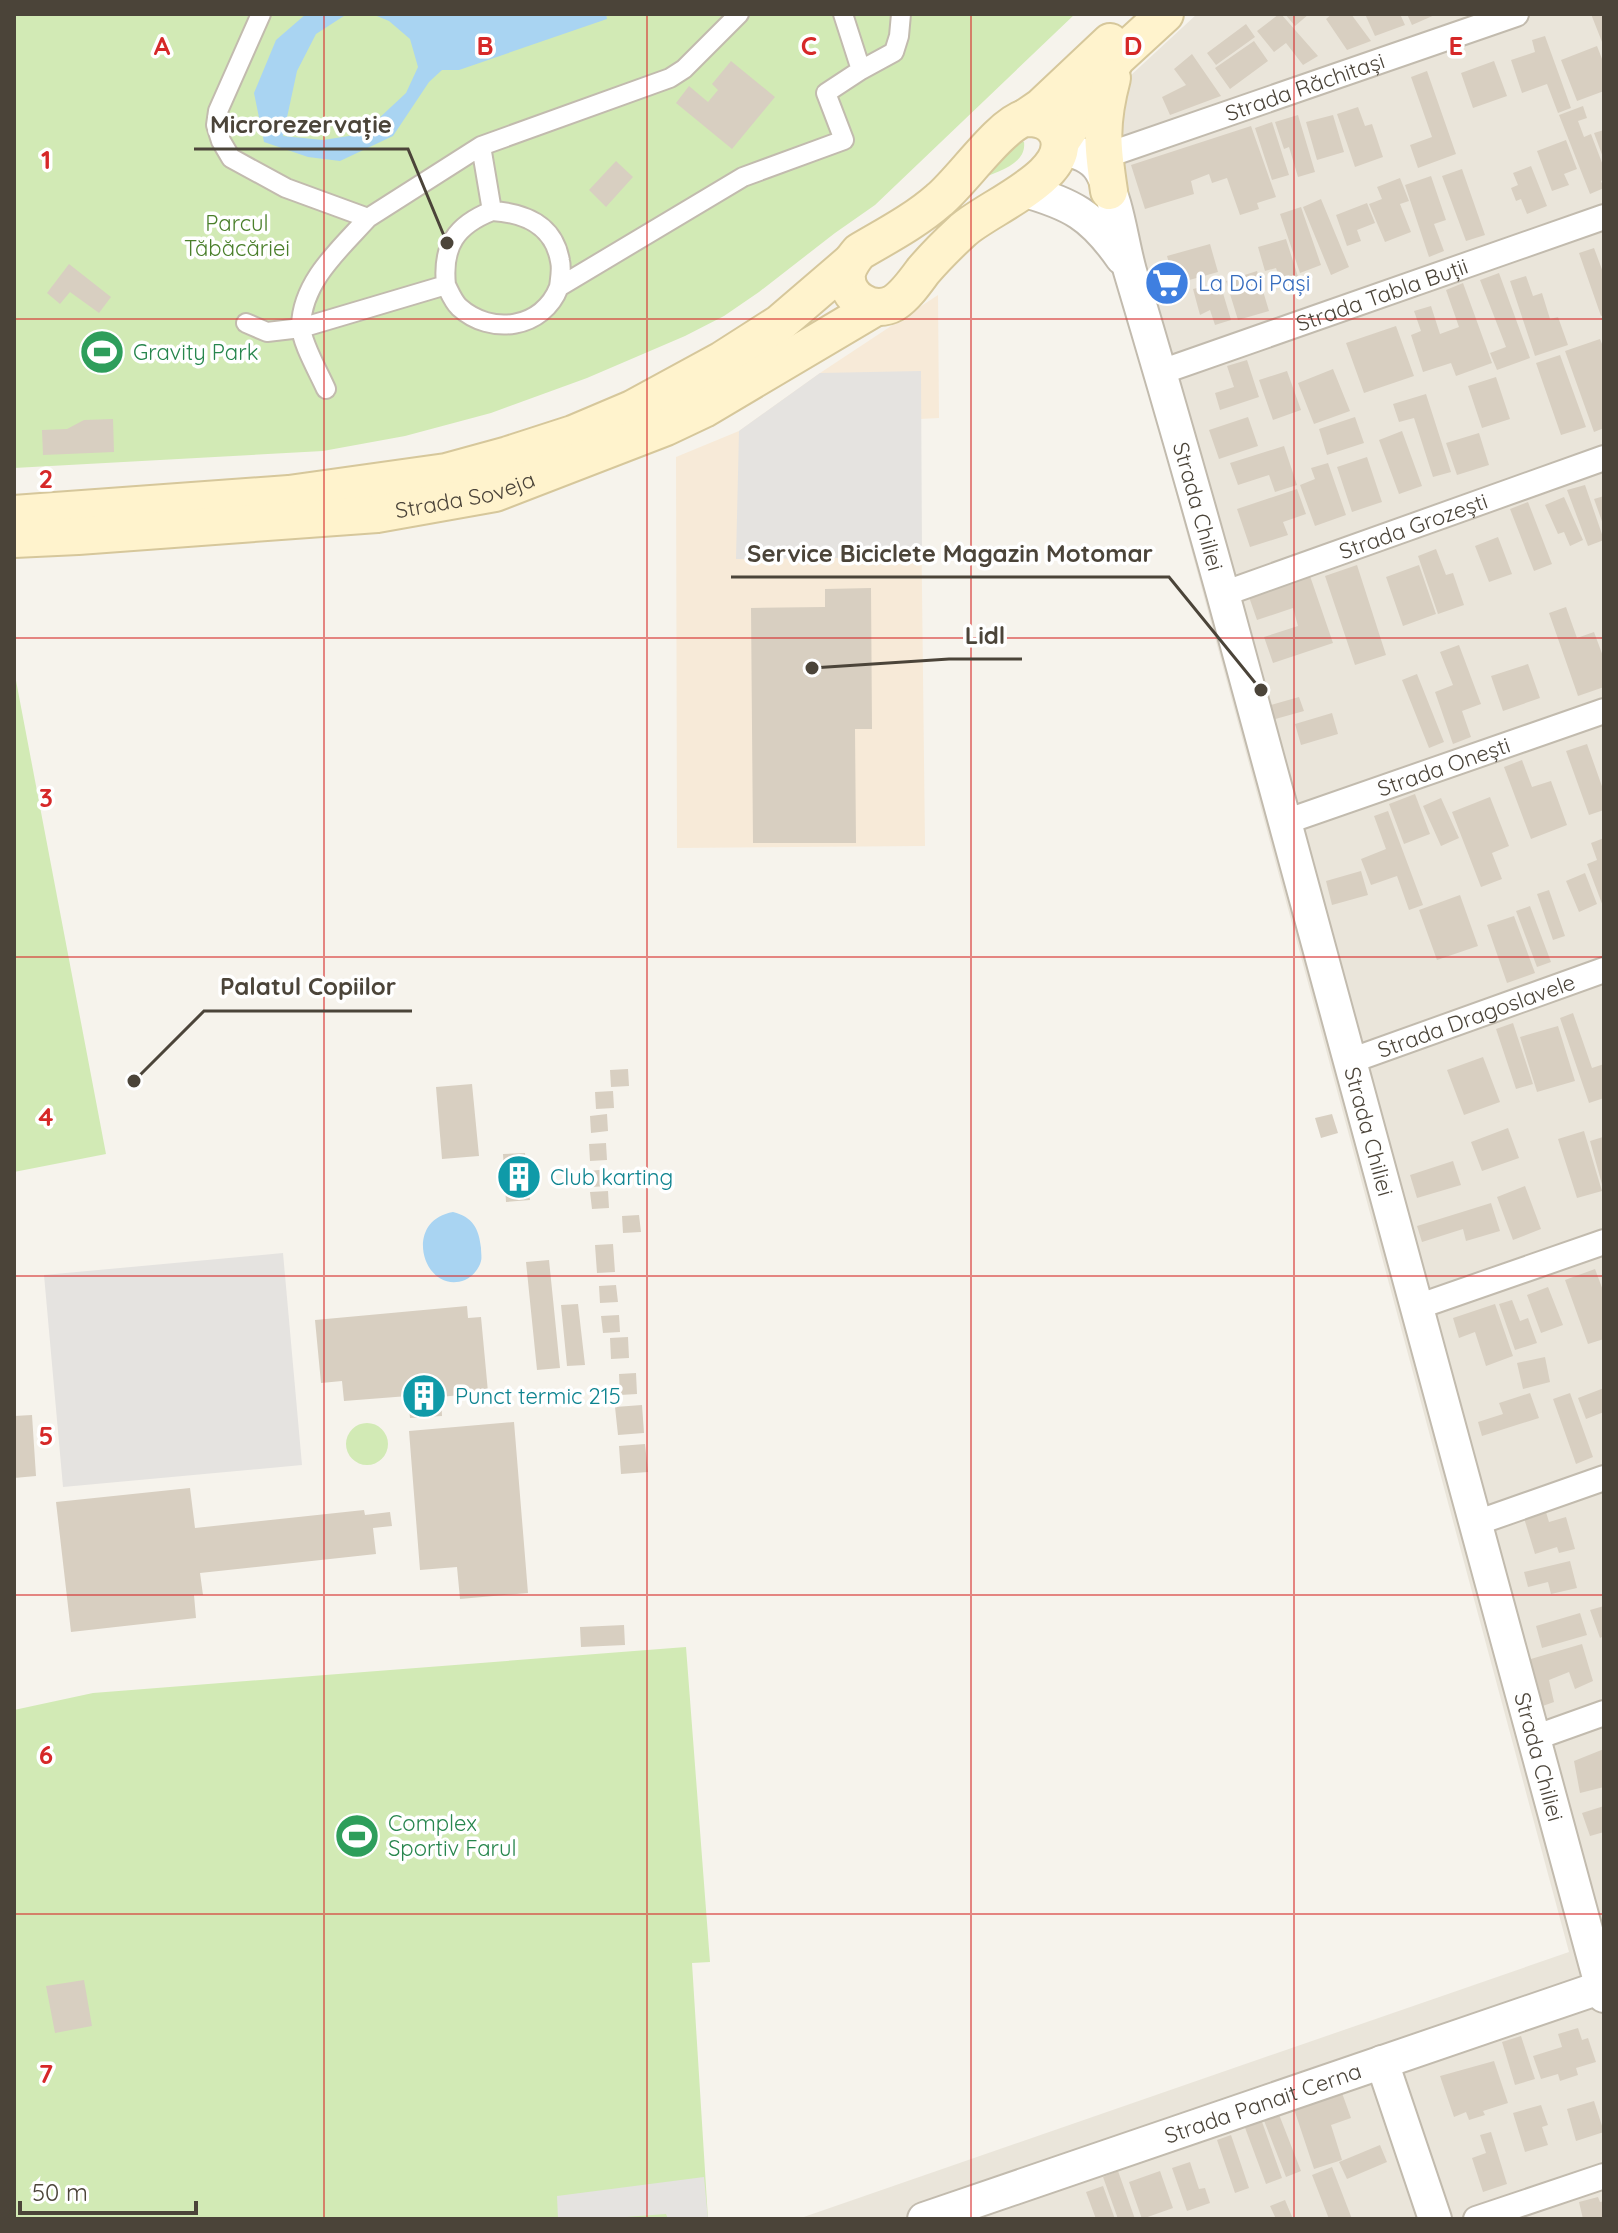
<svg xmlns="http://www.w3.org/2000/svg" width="1618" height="2233" font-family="Quicksand,sans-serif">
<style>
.residential{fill:#eae5da}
.commercial{fill:#f7ead8}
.green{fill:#d2eab5}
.parking{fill:#e5e3e0}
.water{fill:#a9d4f2}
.building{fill:#d8cfc1}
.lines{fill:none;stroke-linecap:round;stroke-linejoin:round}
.pedestrian-casing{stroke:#c2bbae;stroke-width:22}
.minor-casing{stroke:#c2bbae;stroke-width:28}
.tertiary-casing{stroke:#c2bbae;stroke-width:36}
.secondary-casing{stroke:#d6c79b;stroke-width:40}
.pedestrian{stroke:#fff;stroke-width:18}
.minor{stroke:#fff;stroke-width:24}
.tertiary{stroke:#fff;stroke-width:32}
.secondary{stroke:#fff3cd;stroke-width:36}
.grid{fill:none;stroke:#d62828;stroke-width:2;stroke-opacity:0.55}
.labels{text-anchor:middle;stroke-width:7;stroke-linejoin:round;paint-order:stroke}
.street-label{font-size:22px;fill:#4b4439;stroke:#fff}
.park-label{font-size:22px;fill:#4a7f2a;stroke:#fff}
.shop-label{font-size:22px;fill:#366cbe;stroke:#fff;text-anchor:start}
.leisure-label{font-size:22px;fill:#27864d;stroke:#fff;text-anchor:start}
.culture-label{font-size:22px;fill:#0d838f;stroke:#fff;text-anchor:start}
.grid-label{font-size:26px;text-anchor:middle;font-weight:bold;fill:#d62828;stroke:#fff;stroke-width:7;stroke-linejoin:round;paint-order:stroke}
.leader{fill:none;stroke:#4b4439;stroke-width:3}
.callout-dot{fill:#4b4439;stroke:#fff;stroke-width:3}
.callout-label{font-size:24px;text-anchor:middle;font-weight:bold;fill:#4b4439;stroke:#fff;stroke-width:7;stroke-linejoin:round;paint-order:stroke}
</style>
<rect width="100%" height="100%" fill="#f6f3ec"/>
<path class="residential" d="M1197,14h407v2205h-806l771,-267 -492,-1827z"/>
<path class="commercial" d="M938,295l1,123 -19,1 5,427 -248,2 -1,-391 63,-26 81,-58z"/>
<path class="green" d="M14,14h1061l-200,191 -40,28 -76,59 -35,24 -39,20 -98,42 -96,35 -86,23 -82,15 -309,17z
M1021,141l3,1c3,23 -29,30 -46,38l23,-26z
M14,670l92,484 -92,18z
M346 1444a21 21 0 1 1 42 0a21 21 0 1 1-42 0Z
M686,1647l24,315 -18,1 16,256h-694v-509l79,-17z"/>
<path class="parking" d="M921,371l1,186 -186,2 3,-128 81,-58z
M283,1253l19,212 -239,22 -19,-212z
M704,2177l4,42h-40l-2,-5 -67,5h-41l-1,-23z"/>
<path class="water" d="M306,14h60h-19l-31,20 -19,37 -14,65 40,4 39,-6 44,-41 12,-26 -8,-28 -21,-18 -17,-7h234l1,5 -148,51h-17l-13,12 -36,54 -53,25 -32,-4 -44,-15 -10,-49 22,-53z
M453,1212c20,5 26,17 28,36 0,4 1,10 0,13 -2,8 -9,16 -16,19 -41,16 -64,-59 -12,-68z"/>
<path class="building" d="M1279,14h2l37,42 -15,9 -17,-22 -12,9 -17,-21z
M1285,14h24l-14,12z
M1332,14h19l20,27 -24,9 -21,-31z
M1365,14h35l5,11 -30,11z
M1407,14h30l-25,11z
M1591,14h13v33z
M1246,24l9,13 -39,28 -9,-12z
M1545,36l26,72 -13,5 -11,-29 -25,9 -11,-33 24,-8 -3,-12z
M1254,41l14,20 -38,28 -15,-21z
M1597,46l7,18v27l-27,10 -16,-41z
M1192,54l29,42 -51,19 -8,-18 24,-12 -12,-16z
M731,61l44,36 -43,52 -56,-46 13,-17 19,16 10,-12 -6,-6z
M1494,61l13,35 -34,12 -12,-35z
M1427,71l29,83 -38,14 -8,-23 22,-8 -21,-60z
M1583,106l4,12 -9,3 6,16 7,-3 13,34v11l-3,2 3,7 -14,6 -31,-79z
M1358,107l7,19 7,-2 11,33 -28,10 -18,-53z
M1298,115l17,57 -17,5 -9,-30 -5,2 -9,-27z
M1333,115l11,37 -27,8 -11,-38z
M1272,122l17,53 -17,5 -17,-52z
M1251,126l25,71 -19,6 2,6 -19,6 -13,-37 -15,5 -3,-9 -18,7 3,13 -49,15 -14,-44z
M1604,130v30l-10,-27z
M1566,140l11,29 -13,5 5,11 -17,6 -15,-40z
M616,161l17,16 -27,30 -17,-17z
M1531,166l16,40 -20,8 -6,-15 -5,2 -5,-13 7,-3 -5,-12z
M1462,169l23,66 -19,6 -24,-65z
M1431,176l15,44 -12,4 10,27 -15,6 -24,-72z
M1400,178l9,23 -9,3 11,28 -26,10 -16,-38 13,-5 -5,-12z
M1321,199l28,68 -18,8 -28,-68z
M1367,203l8,20 -18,7 4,11 -14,5 -11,-31z
M1301,207l20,58 -21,8 -20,-59z
M1286,239l15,47 -17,6 -8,-24 -11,3 -7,-24z
M1210,244l8,28 -43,12 -8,-28z
M1594,248l10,27v40l-3,1 -22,-63z
M69,264l42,33 -12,16 -29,-21 -10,12 -13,-11z
M1257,271l12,40 -31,9 -12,-39z
M1499,273l31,85 -33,12 -7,-17 16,-6 -26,-67z
M1526,276l7,20 9,-3 8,26 8,-2 10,28 -33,11 -25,-75z
M1220,283l11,37 -16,5 -5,-15 -10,5 -7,-26z
M1463,283l29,80 -36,13 -5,-13 -28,9 -12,-37 10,-4 -7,-20 17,-5 9,28 19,-7 -13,-37z
M1396,326l18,50 -50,17 -18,-50z
M1600,339l4,10v79l-10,4 -29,-81z
M1560,355l26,72 -25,8 -25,-72z
M1247,360l12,37 -39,13 -5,-17 19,-6 -7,-21z
M1333,369l17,42 -36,13 -16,-41z
M1287,371l14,39 -28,10 -14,-40z
M1496,377l14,42 -28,9 -14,-42z
M1426,394l25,78 -18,5 -19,-59 -15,4 -6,-18z
M1248,417l10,29 -39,13 -10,-29z
M1355,417l9,26 -37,12 -8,-26z
M113,419l1,33 -71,3 -1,-25 25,-1 17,-9z
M1402,431l20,55 -23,8 -20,-54z
M1479,433l10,32 -32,10 -11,-32z
M1284,446l13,39 -22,7 -6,-17 -31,10 -8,-22z
M1367,457l15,45 -30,10 -15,-45z
M1328,463l18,52 -31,11 -15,-41 15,-6 -4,-11z
M1585,485l19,55 -16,6 -21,-56z
M1297,489l9,25 -23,8 5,13 -38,12 -13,-38z
M1604,496v31l-10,-28z
M1564,497l19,43 -13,6 -6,-14 -6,2 -13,-29z
M1528,502l24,62 -18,7 -24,-62z
M1498,537l14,37 -23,8 -14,-36z
M1436,549l10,26 7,-2 11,32 -26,9 -20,-58z
M1357,565l29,90 -31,10 -30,-89z
M1419,565l17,49 -33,12 -17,-49z
M1310,576l23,67 -60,20 -9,-26 34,-11 -5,-18 -36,12 -8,-23z
M871,588l1,141h-17l1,114h-103l-2,-235 74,-1v-18z
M1566,607l11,31 17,-6 10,27v28l-26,9 -29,-83z
M1459,645l22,59 -19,7 9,26 -18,7 -18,-52 18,-7 -13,-33z
M1528,664l12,34 -37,13 -12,-35z
M1417,674l27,68 -15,6 -27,-68z
M1299,697l5,14 -36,10 -4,-14z
M1332,713l6,21 -37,11 -6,-21z
M1587,744l17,48v18l-15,5 -23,-64z
M1522,760l10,27 19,-6 16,44 -36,14 -27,-72z
M1415,794l15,40 -26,10 -15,-40z
M1490,797l19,49 -17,7 10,26 -21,8 -29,-75z
M1441,798l18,40 -18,8 -18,-40z
M1388,811l35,94 -14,5 -12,-34 -26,9 -10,-26 25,-10 -12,-33z
M1604,838v71l-17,-45 10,-4 -6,-17z
M1361,871l7,24 -36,10 -6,-24z
M1585,873l12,31 -18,8 -13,-31z
M1549,890l16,46 -12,4 -16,-46z
M1460,895l18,51 -41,14 -18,-50z
M1530,906l21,56 -14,5 -21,-56z
M1514,916l21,57 -28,10 -20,-58z
M1573,1013l19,55 12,-4v34l-15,5 -29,-85z
M1513,1023l20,61 -17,5 -20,-60z
M1558,1026l17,55 -38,11 -17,-55z
M1483,1057l17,45 -36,13 -17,-45z
M628,1069l1,17 -18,1 -1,-17z
M472,1084l7,72 -37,3 -6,-72z
M613,1091l1,17 -18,1 -1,-17z
M607,1114l1,17 -17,2 -1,-17z
M1332,1114l6,19 -17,5 -6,-20z
M1508,1128l11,30 -37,13 -11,-29z
M1584,1131l18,60 -25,7 -19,-59z
M1603,1137l1,6 -1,45 -13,-47z
M606,1143l1,17 -17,1 -1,-17z
M525,1153l1,12 7,-1 2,25 -6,1 1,10 -24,2 -3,-48z
M1453,1161l8,24 -44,13 -7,-23z
M607,1169l1,17 -17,1 -1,-16z
M1525,1186l16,43 -28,11 -16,-43z
M608,1191l1,17 -17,1 -2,-17z
M1491,1203l9,28 -34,10 -3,-12 -41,13 -5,-16z
M639,1215l2,17 -18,1 -1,-17z
M613,1244l2,28 -18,1 -2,-28z
M549,1260l11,108 -23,2 -11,-108z
M1595,1269l9,24v46l-16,5 -23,-64z
M616,1285l2,17 -18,1 -1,-17z
M1548,1287l15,38 -22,8 -14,-38z
M1512,1300l8,21 8,-3 9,25 -22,7 -16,-46z
M578,1304l7,61 -18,1 -6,-61z
M1495,1304l18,52 -27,10 -11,-34 -16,6 -6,-20z
M467,1306l1,12 13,-1 7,75 -47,5 1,19 -32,2 -2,-22 -64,5 -2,-20 -21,2 -6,-63z
M619,1315l1,17 -17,1 -2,-17z
M628,1337l1,21 -18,1 -1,-21z
M1545,1357l5,25 -27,7 -6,-26z
M636,1373l1,21 -17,1 -1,-21z
M1604,1388v24l-18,7 -8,-21z
M1530,1393l9,25 -57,18 -4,-14 25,-8 -4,-11z
M1570,1393l23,64 -17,7 -23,-65z
M642,1405l2,28 -26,2 -3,-28z
M32,1415l4,61 -22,2v-62z
M514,1422l14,171 -68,6 -3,-32 -37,3 -11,-139z
M645,1444l3,28 -27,2 -2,-28z
M190,1488l5,40 169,-18 1,5 25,-3 2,14 -19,2 3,26 -176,19 3,22h-9l2,23 -125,14 -15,-130z
M1546,1512l3,10 17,-5 9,32 -16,4 -2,-6 -22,7 -11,-36z
M1570,1561l7,27 -26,6 -3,-12 -20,5 -4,-15z
M1604,1606v30l-4,2 -10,-28z
M1580,1613l7,22 -45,13 -6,-22z
M624,1625l1,20 -44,2 -1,-20z
M1582,1644l11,37 -18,8 -6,-17 -20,8 5,22 -17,6 -13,-47z
M1604,1749v38l-24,6 -6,-32z
M1604,1806v26l-14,4 -8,-23z
M84,1980l8,46 -37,7 -9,-47z
M1578,2028l4,12 6,-2 8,24 -20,6 2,7 -18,6 -2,-7 -17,5 -8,-23 29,-9 -4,-13z
M1521,2036l14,43 -20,6 -13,-43z
M1494,2061l14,42 -25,8 2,4 -16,5 -3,-8 -12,5 -14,-41z
M1342,2093l9,25 -20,7 11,35 -28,9 -20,-60z
M1594,2101l10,31 -28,9 -9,-32z
M1541,2105l7,20 -6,2 6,18 -23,7 -12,-39z
M1278,2112l23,59 -15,6 -23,-59z
M1261,2119l21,59 -16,6 -22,-59z
M1491,2132l16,52 -24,8 -11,-34 14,-5 -6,-18z
M1231,2135l18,53 -14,5 -18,-53z
M1380,2145l7,17 -40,17 -8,-17z
M1190,2162l9,27 6,-1 5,15 -23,8 -15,-43z
M1332,2167l20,52h-23l-17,-44z
M1118,2171l17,48h-17l-15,-42z
M1160,2171l13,37 -31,11 -13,-37z
M1103,2186l12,33h-19l-10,-27z
M1598,2197l2,5 4,-1v18h-21l-4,-17z
M1285,2200l8,19h-17l-6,-13z"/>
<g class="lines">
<g class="pedestrian-casing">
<path id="pedestrian" d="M261,14l-43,97 -2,14 5,16 10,17 55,30 82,30 113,-72 189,-68 14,-9 55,-55
M843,14l18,56
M492,211c33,2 62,14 68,50 2,8 0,18 -1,26
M446,285c-4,-39 10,-60 46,-74l-11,-65
M246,323l21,9 34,-4 145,-43c4,8 7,16 13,22 32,29 84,22 100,-20l184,-110 101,-37 -18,-47 35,-23 33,-18 5,-16 2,-22
M326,389c-7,-16 -25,-47 -25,-63 1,-45 40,-78 67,-108"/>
</g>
<g class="minor-casing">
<g id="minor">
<path id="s1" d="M1093,160l423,-146"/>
<path id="s2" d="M1161,372l443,-155"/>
<path id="s3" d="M1223,594l381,-136"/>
<path id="s4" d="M1285,822l319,-111"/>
<path id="s5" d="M1350,1061l254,-91"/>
<path d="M1417,1307l187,-65"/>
<path d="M1476,1523l128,-45"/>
<path d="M1534,1738l70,-25"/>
<path d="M1476,2219l128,-43"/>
</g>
</g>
<g class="tertiary-casing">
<g id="tertiary">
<path id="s6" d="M1060,148c17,4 32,8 41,23 17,30 20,68 29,100 32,107 63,215 93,323l381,1402"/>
<path d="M1022,190c50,14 70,25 100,68"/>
<path d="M1382,2062l53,157"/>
<path id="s7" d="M924,2219l678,-232"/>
</g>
</g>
<g class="secondary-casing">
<g id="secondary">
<path d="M1025,118c13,0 25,2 32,15 20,41 -71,75 -95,98 -14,13 -27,26 -39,40 -8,11 -18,25 -29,32 -21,12 -50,-5 -47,-30 2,-9 7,-15 12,-21 27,-16 56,-31 80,-52 23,-19 61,-75 86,-82z"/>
<path d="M1025,118l16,-11 69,-65"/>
<path d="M1060,143l57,-85 48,-44"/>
<path d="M1109,191c-7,-46 -9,-68 3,-113"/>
<path d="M14,514l275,-20 157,-22 62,-17 65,-21 59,-25 90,-49 58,-37 71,-61"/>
<path id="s8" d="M14,539l64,-3 299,-22 118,-21 171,-66 38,-18 172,-102"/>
</g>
</g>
<use href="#pedestrian" class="pedestrian"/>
<use href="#minor" class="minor"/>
<use href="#tertiary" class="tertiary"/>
<use href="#secondary" class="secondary"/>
</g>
<path class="grid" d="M324,14v2205M647,14v2205M971,14v2205M1294,14v2205M14,319h1590M14,638h1590M14,957h1590M14,1276h1590M14,1595h1590M14,1914h1590"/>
<defs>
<g id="supermarket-disc" transform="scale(2.3)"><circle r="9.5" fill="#3f7fe0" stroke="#fff"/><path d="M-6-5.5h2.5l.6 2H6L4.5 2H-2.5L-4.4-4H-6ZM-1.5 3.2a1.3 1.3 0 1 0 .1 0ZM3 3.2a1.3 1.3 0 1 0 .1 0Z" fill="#fff"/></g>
<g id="stadium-disc" transform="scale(2.3)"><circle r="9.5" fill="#2e9e5b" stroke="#fff"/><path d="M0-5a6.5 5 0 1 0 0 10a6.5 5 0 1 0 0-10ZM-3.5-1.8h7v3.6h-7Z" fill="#fff"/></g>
<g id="building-disc" transform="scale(2.3)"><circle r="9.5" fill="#0f9aa8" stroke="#fff"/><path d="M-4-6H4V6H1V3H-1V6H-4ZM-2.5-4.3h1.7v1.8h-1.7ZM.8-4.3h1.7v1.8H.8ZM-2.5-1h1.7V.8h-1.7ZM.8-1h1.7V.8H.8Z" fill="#fff"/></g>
</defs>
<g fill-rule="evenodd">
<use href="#supermarket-disc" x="1167" y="283"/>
<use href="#stadium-disc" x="102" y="352"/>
<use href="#building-disc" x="519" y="1177"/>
<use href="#building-disc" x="424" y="1396"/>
<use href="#stadium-disc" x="357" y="1836"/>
</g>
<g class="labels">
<g class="street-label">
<text dy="8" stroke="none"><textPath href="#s1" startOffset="224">Strada Răchitași</textPath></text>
<text dy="8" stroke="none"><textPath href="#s2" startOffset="234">Strada Tabla Buții</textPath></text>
<text dy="8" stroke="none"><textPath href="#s8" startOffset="454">Strada Soveja</textPath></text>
<text dy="8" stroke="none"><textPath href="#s6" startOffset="398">Strada Chiliei</textPath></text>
<text dy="8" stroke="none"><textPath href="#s3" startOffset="202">Strada Grozești</textPath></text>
<text dy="8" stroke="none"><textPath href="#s4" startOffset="168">Strada Onești</textPath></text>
<text dy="8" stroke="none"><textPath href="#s5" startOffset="134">Strada Dragoslavele</textPath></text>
<text dy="8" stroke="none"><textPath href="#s6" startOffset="1046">Strada Chiliei</textPath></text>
<text dy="8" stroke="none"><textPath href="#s6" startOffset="1694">Strada Chiliei</textPath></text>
<text dy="8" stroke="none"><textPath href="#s7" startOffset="358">Strada Panait Cerna</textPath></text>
</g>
<g class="park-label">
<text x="237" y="231">Parcul<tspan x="237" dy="25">Tăbăcăriei</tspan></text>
</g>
<g class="shop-label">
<text x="1198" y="291">La Doi Pași</text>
</g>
<g class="leisure-label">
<text x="133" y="360">Gravity Park</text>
<text x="388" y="1831">Complex<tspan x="388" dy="25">Sportiv Farul</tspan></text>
</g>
<g class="culture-label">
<text x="550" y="1185">Club karting</text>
<text x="455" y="1404">Punct termic 215</text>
</g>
</g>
<g class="grid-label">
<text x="162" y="55">A</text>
<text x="485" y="55">B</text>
<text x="809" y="55">C</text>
<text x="1133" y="55">D</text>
<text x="1456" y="55">E</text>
<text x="46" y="169">1</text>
<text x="46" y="488">2</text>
<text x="46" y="807">3</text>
<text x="46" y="1126">4</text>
<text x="46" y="1445">5</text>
<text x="46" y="1764">6</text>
<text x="46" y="2083">7</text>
</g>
<path class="leader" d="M447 243L408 149H194M1261 690L1169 577H731M812 668L949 659H1022M134 1081L204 1011H412"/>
<g class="callout-dot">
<circle cx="447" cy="243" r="8"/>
<circle cx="1261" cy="690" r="8"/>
<circle cx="812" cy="668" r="8"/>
<circle cx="134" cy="1081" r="8"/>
</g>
<g class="callout-label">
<text x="301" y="133">Microrezervație</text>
<text x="950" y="562">Service Biciclete Magazin Motomar</text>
<text x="985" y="644">Lidl</text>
<text x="308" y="995">Palatul Copiilor</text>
</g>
<rect width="1618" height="2233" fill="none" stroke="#4b4439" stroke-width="32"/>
<path d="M20 2201v12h176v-12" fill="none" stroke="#4b4439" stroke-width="4"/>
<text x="32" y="2201" font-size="24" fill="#4b4439" stroke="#ffffff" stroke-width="6" paint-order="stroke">50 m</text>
</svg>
